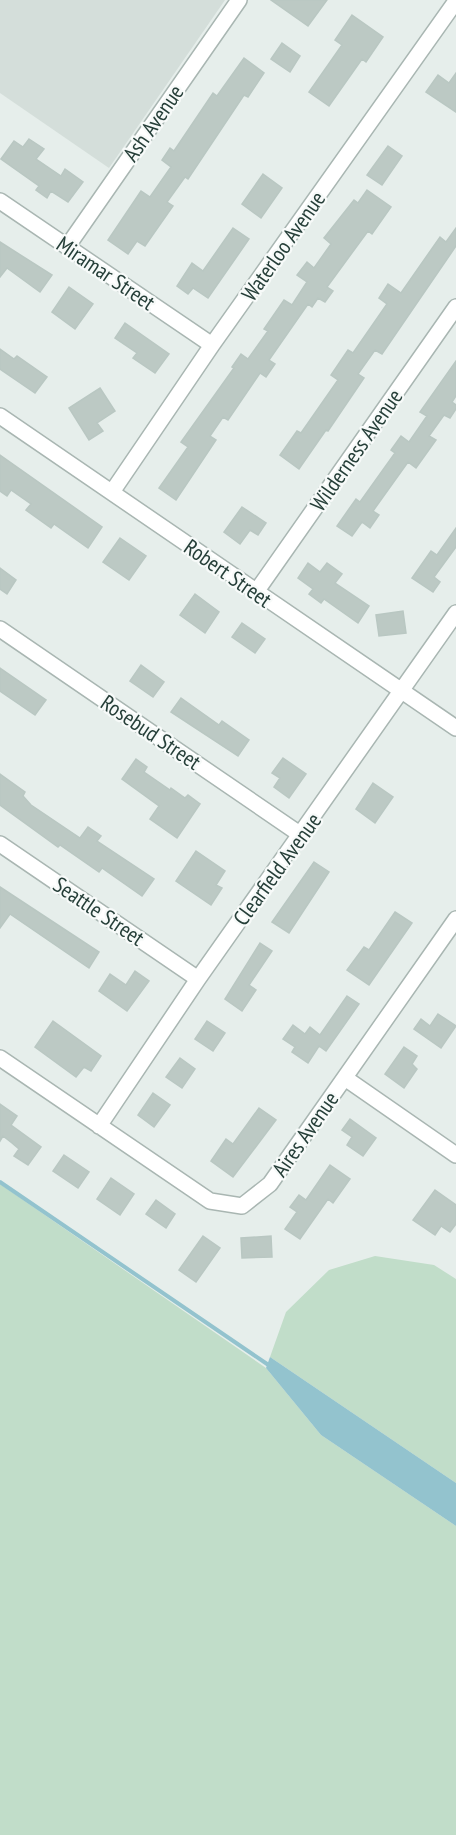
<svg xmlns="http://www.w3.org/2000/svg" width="456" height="1835" font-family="'PT Sans Narrow',sans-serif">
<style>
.built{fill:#d4deda}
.green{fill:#c1ddc9}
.water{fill:#93c3ce}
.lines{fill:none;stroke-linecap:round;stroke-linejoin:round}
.stream{stroke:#93c3ce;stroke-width:4}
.building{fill:#bcc9c4;stroke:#b9c7c2;stroke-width:1.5}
.street-casing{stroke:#a9b6b2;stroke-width:18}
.street{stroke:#fff;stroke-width:15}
.labels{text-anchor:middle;stroke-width:4.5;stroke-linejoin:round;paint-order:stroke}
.street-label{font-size:22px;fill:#263f39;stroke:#f7faf9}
</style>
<rect width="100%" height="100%" fill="#e6eeeb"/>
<path class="built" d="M0,0h225l-116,168 -109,-75z"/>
<path class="green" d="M0,1184l266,184 55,67 135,91v309h-456z
M375,1256l59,9 22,14v204l-186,-126 16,-45 43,-42z"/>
<path class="water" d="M270,1357l186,126v43l-135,-91 -55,-67z"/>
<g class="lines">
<path class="stream" d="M0,1182l270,184"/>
</g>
<path class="building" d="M271,0h56l-19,26z
M352,15l31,22 -17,25 -4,-3 -33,47 -20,-14 33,-47 -7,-5z
M282,43l18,13 -10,16 -19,-13z
M244,58l20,15 -16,24 -4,-2 -56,84 -3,-2 -18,25 6,4 -28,40 -8,-5 -9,13 -20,-14 33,-49 9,6 21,-30 -9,-7 8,-12 4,3 39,-58 4,3z
M456,73v39l-30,-20 12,-17 11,8z
M29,139l15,10 -8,10 25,17 4,-7 18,13 -15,20 -17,-11 -4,7 -11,-8 3,-4 -38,-27 13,-18 9,6z
M388,146l14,10 -20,29 -15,-10z
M263,174l19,14 -21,30 -19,-14z
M367,190l24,17 -19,27 -4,-3 -41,56 6,4 -8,11 -7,-4 -6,9 -4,-3 -39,56 6,4 -9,13 -6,-4 -32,47 -5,-3 -13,19 6,4 -40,60 -17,-12 29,-41 -7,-5 53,-74 -2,-1 9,-13 7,5 20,-28 -4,-2 20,-29 8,5 15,-23 -10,-7 10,-13 7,6 17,-24 -7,-6 30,-38 4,3z
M233,228l16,11 -41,59 -15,-10 -5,6 -11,-8 15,-23 11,8z
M456,228v18l-74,108 -7,-4 -17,24 6,4 -36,53 -2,-1 -27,39 -19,-14 17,-24 4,2 37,-53 -7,-5 17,-25 5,3 34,-49 -8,-6 9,-14 13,9 39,-56 6,5z
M0,242l52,33 -12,17 -33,-24 -7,9z
M69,287l24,17 -18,25 -23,-17z
M125,323l44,31 -14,19 -22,-15 4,-5 -22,-15z
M0,349l14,10 3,-3 30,21 -12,16 -35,-24z
M456,361v35l-4,6 4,3v4l-6,9 -6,-3 -15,21 7,4 -20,28 -8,-6 -35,49 6,4 -9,13 -8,-6 -10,14 -15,-10 19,-27 4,3 35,-49 -4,-3 10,-14 8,6 18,-26 -7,-4z
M100,388l15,23 -18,12 6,8 -14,9 -20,-32z
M0,455l102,72 -14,21 -34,-24 -3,4 -25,-18 5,-6 -20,-14 -4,6 -7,-5z
M242,507l24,16 -8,12 -8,-5 -10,14 -16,-12z
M456,528v19l-22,30 6,5 -7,10 -21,-14 19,-27 6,4z
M120,538l26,18 -17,24 -26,-18z
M308,563l12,9 7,-9 15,11 -7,9 34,23 -11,17 -34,-24 -3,4 -12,-9 4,-5 -15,-11z
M0,568l16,12 -9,14 -7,-5z
M195,594l24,18 -14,21 -25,-18z
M403,611l3,22 -27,3 -3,-21z
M242,623l23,16 -10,14 -23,-16z
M141,665l23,17 -11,15 -23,-16z
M0,668l46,32 -11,15 -35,-24z
M181,698l38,27 3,-4 27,19 -11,16 -67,-44z
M283,758l23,16 -17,24 -15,-11 6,-9 -8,-5z
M136,759l11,8 -3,5 26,18 1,-2 14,10 3,-3 12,9 -23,34 -27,-19 9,-13 -37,-27z
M0,774l25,18 -2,4 8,9 49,33 8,-11 13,9 -4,5 57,38 -12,17 -40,-28 -3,4 -39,-27 -2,2 -58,-42z
M373,783l20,14 -18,26 -19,-14z
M196,851l29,20 -9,14 6,3 -11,17 -35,-24z
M314,862l15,10 -40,61 -17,-11z
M0,887l99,65 -10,16 -79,-54 -10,14z
M395,912l17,11 -43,62 -22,-15 17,-23 5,3z
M260,943l12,8 -23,34 7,5 -14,21 -17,-12z
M135,971l14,10 -22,30 -28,-20 11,-17 16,11z
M347,996l12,8 -33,47 -7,-5 -11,17 -16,-11 3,-5 -12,-8 10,-14 12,9 5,-7 10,8z
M438,1014l18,12 -15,22 -27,-19 7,-10 9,7z
M53,1021l48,35 -10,15 -7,-4 -8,10 -41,-30z
M207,1021l18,12 -12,18 -18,-12z
M404,1047l13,9 -5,8 5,5 -13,19 -19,-14z
M180,1058l15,11 -13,19 -16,-11z
M153,1093l17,12 -16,22 -16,-12z
M0,1104l17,12 -6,9 30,22 -13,18 -14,-9 5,-7 -7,-6 -9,-7 -3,5z
M259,1108l17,12 -43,57 -22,-16 15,-22 7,5z
M350,1119l26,19 -13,18 -16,-11 5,-8 -10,-7z
M64,1155l25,17 -11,16 -25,-17z
M330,1165l20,14 -17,24 -5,-4 -28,40 -15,-10 12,-17 -7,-5 9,-12 7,5z
M111,1178l23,16 -14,21 -23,-16z
M435,1190l21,15v19l-6,8 -9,-6 -6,9 -22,-15z
M156,1200l19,14 -9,14 -20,-14z
M203,1236l17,12 -24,34 -17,-12z
M271,1236l1,21 -30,1 -1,-20z"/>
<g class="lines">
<g class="street-casing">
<path id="street" d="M0,201l212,144
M67,247l172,-247
M0,416l456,312
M112,492l100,-147 244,-344
M256,592l200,-285
M0,629l301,206
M0,844l198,135
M0,1058l210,143 32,5 28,-22 186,-265
M345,1078l111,77
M99,1126l99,-147 258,-366"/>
</g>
<use href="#street" class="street"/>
</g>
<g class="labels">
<g class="street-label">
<text transform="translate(153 123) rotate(-55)" y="8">Ash Avenue</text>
<text transform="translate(283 246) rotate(-55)" y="8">Waterloo Avenue</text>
<text transform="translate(106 273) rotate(34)" y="8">Miramar Street</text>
<text transform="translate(356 450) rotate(-55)" y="8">Wilderness Avenue</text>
<text transform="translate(228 573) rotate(35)" y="8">Robert Street</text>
<text transform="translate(151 732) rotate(34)" y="8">Rosebud Street</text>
<text transform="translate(277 869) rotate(-54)" y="8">Clearfield Avenue</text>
<text transform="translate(99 911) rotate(34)" y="8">Seattle Street</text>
<text transform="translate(305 1134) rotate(-55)" y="8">Aires Avenue</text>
</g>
</g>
</svg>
